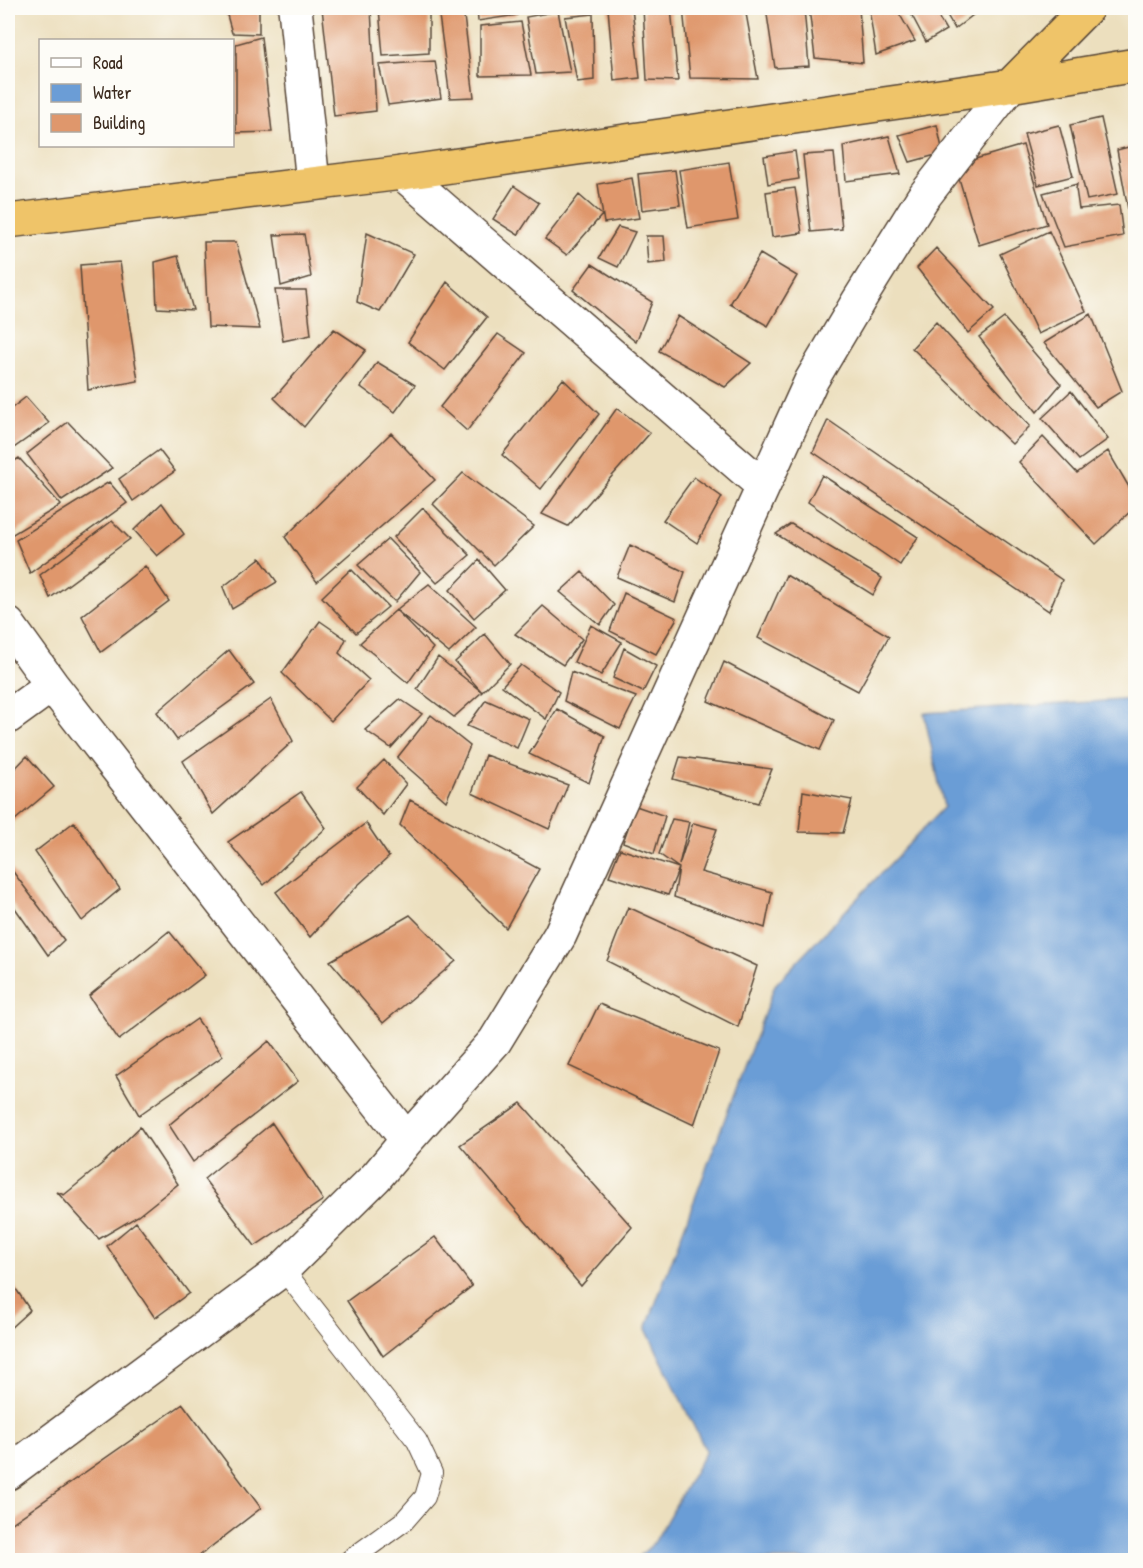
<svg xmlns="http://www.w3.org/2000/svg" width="1143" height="1568" font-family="'Patrick Hand',sans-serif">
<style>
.water{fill:#6b9dd6;stroke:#53647a;stroke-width:1.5}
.building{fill:#df976c}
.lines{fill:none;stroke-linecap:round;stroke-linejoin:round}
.lane-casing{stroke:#564536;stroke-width:22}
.street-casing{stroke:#564536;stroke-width:36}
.highway-casing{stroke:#564536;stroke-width:36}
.lane{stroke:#fff;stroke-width:20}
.street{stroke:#fff;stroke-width:33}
.highway{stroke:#efc469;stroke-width:33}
</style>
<rect width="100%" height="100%" fill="#fdfcf7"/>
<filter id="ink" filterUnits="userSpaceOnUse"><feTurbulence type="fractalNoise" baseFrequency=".0167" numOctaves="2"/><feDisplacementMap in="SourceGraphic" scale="12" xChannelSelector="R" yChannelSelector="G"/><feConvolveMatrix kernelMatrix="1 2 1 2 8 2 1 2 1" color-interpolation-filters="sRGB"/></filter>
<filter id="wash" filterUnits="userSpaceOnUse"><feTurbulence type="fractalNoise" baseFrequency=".008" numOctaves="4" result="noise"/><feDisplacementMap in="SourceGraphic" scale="24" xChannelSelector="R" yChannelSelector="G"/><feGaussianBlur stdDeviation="1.35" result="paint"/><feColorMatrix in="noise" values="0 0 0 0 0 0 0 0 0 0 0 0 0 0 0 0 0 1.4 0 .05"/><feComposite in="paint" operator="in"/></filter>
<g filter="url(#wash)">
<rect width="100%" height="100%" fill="#ecdfbe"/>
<path class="water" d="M1135,699v861h-500l19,-17 52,-92 -60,-122 129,-344 169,-178 -20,-94z"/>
<g id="blocks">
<path class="building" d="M225,8h34v26l-27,-1z
M322,8h49l5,103 -42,5z
M379,8h50v45l-46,3z
M438,8h25l11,89 -24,1z
M477,8h39l1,7 -39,6z
M565,8h25v2h-25z
M608,8h24l8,70 -26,3z
M643,8h28l7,73 -31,-1z
M683,8h62l13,71 -68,-1z
M766,8h38l5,58 -34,2z
M809,8h50l4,55 -48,-5z
M869,8h27l19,33 -39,14z
M908,8h25l13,22 -20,12z
M943,8h39l-27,21z
M558,11l12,61 -34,2 -10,-57z
M593,14l1,66 -17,2 -12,-65z
M521,22l10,53 -51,1v-50z
M261,37l11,95 -36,1v-89z
M435,61l6,37 -53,7 -9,-40z
M1101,118l17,76 -31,6 -17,-75z
M937,125l6,28 -33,9 -11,-27z
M1059,125l14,51 -35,9 -14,-51z
M889,136l11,38 -54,7 -3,-35z
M1023,145l24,79 -68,21 -24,-80z
M1136,145v96h-2l-17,-91z
M795,151l4,28 -31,5 -4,-28z
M834,153l8,76 -31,3 -8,-77z
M729,162l9,58 -50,8 -9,-58z
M675,170l5,35 -38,5 -4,-36z
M632,178l7,40 -35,5 -6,-39z
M1077,184l-1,5 3,20 40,-4 4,31 -59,11 -21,-54z
M514,186l25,17 -21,32 -25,-16z
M795,188l7,45 -30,4 -6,-45z
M579,195l23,20 -35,40 -22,-16z
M618,227l17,5 -17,35 -19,-9z
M1049,231l37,80 -48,23 -38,-80z
M367,233l47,21 -34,58 -23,-10z
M304,234l7,43 -30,9 -7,-51z
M646,236h18l2,26 -18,2z
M204,242h32l24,87 -52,-2z
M936,248l58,62 -26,23 -51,-65z
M760,254l37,22 -29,50 -38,-22z
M178,256l15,54 -36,-2 -2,-46z
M120,262l18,119 -50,9 -8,-125z
M592,264l60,38 -16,40 -63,-52z
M447,282l40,35 -42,53 -37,-28z
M275,290h31l5,45 -28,6z
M1091,314l31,77 -26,16 -52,-64z
M678,316l73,47 -26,24 -66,-36z
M1004,318l57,66 -24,28 -58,-75z
M936,322l94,104 -18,18 -100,-96z
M334,329l32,21 -62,77 -30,-29z
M498,334l28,19 -59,78 -27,-24z
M377,362l38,23 -20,27 -34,-25z
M563,379l36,35 -58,75 -39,-34z
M1071,391l37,48 -29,21 -37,-42z
M26,397l23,26 -41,29v-41z
M617,408l33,25 -82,93 -26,-12z
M828,420l234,160 -13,31 -236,-159z
M68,422l44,46 -50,33 -35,-47z
M391,433l44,47 -118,102 -32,-45z
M1043,437l34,36 31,-22 28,48v7l-40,38 -77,-82z
M159,450l16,21 -42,30 -14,-22z
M19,458l42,47 -53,32v-72z
M463,473l71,53 -40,39 -61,-61z
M822,475l96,62 -18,28 -92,-63z
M694,477l28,20 -25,46 -34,-23z
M109,482l18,21 -97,70 -14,-33z
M162,503l22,31 -27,22 -23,-26z
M423,508l47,47 -33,28 -43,-46z
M112,521l18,18 -80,59 -10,-23z
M791,524l91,54 -9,17 -97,-61z
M388,539l32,33 -25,30 -37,-37z
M630,545l55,27 -10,30 -58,-25z
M260,558l17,24 -45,27 -9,-22z
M479,560l26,30 -31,28 -24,-28z
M145,566l24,35 -68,51 -19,-36z
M351,569l37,38 -32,26 -34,-36z
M582,572l32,33 -14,20 -40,-33z
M786,575l103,61 -31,55 -100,-53z
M429,584l47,43 -27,26 -53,-43z
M624,593l53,25 -21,36 -46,-23z
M543,606l39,33 -19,26 -48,-31z
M396,610l37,38 -25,35 -48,-40z
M320,621l26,18 -7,14 30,27 -38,41 -49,-48z
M591,625l31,17 -21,33 -27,-13z
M485,634l25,30 -28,28 -27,-30z
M624,648l32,18 -13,26 -30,-14z
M229,650l25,34 -77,56 -20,-28z
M438,657l44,35 -28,25 -37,-28z
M724,662l110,58 -14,30 -112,-49z
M521,665l38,27 -13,27 -44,-33z
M571,672l65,25 -16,32 -56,-28z
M271,699l22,42 -80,73 -30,-53z
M400,699l22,15 -31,34 -26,-18z
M486,700l43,19 -12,29 -50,-22z
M557,709l48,27 -16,47 -60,-29z
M431,715l39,31 -24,55 -49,-43z
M485,755l83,30 -19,44 -77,-36z
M27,756l27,31 -46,39v-50z
M680,757l92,12 -14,34 -85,-24z
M384,760l22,24 -23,31 -26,-28z
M803,791l49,9 -9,33 -44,-1z
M301,792l25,36 -62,57 -36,-43z
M410,800l129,69 -33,59 -106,-103z
M636,806l29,10 -11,38 -31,-12z
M672,819l17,3 -10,43 14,-42 24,6 -16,43 71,20 -7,36 -91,-31 5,-29 -20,-14z
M74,822l46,67 -38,32 -47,-69z
M366,823l23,34 -32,29 -47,51 -34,-45z
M620,849l59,19 -11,27 -59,-19z
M8,865l56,75 -16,15 -40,-57z
M628,907l129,59 -19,61 -131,-66z
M410,915l46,46 -73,62 -53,-62z
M169,931l36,44 -86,65 -30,-44z
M599,1004l120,47 -25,74 -125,-59z
M197,1019l26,37 -84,59 -23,-39z
M269,1041l29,40 -105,81 -24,-37z
M521,1103l111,124 -51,59 -121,-141z
M272,1123l51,77 -68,46 -51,-67z
M140,1127l38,57 -40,32 -39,23 -42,-47 7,3 39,-32z
M136,1222l53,71 -34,25 -48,-72z
M435,1237l37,49 -89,70 -36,-55z
M8,1277l22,33 -22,20z
M183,1404l78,104 -67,52h-178l-8,-11v-23z"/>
</g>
</g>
<g filter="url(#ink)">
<use href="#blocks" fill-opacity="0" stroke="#564536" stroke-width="1.5"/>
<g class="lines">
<g class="lane-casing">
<path id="lane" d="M283,1269l134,172 15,32 -7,24 -21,24 -54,39"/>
</g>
<g class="street-casing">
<path id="street" d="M295,8l18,175
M402,173l361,313
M8,624l44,61 355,455
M8,717l44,-32
M8,1473l275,-204 93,-92 31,-37 88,-99 65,-106 251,-554 48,-81 63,-101 88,-113"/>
</g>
<g class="highway-casing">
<path id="highway" d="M1010,86l77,-78
M8,221l394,-48 608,-87 126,-21"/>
</g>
<use href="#lane" class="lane"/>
<use href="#street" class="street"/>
<use href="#highway" class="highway"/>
</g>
</g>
<rect width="1143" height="1568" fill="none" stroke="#fdfcf7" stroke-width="30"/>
<rect x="39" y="39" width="195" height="108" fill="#fdfcf7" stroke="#afa8a0" stroke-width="1.5"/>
<rect x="51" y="58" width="30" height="9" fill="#ffffff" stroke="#afa8a0" stroke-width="1.5"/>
<text x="93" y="69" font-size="18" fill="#3b2a1e">Road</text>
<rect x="51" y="84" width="30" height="18" fill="#6b9dd6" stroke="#afa8a0" stroke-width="1.5"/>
<text x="93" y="99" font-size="18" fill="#3b2a1e">Water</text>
<rect x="51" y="114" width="30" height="18" fill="#df976c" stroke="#afa8a0" stroke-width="1.5"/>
<text x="93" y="129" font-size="18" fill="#3b2a1e">Building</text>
</svg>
